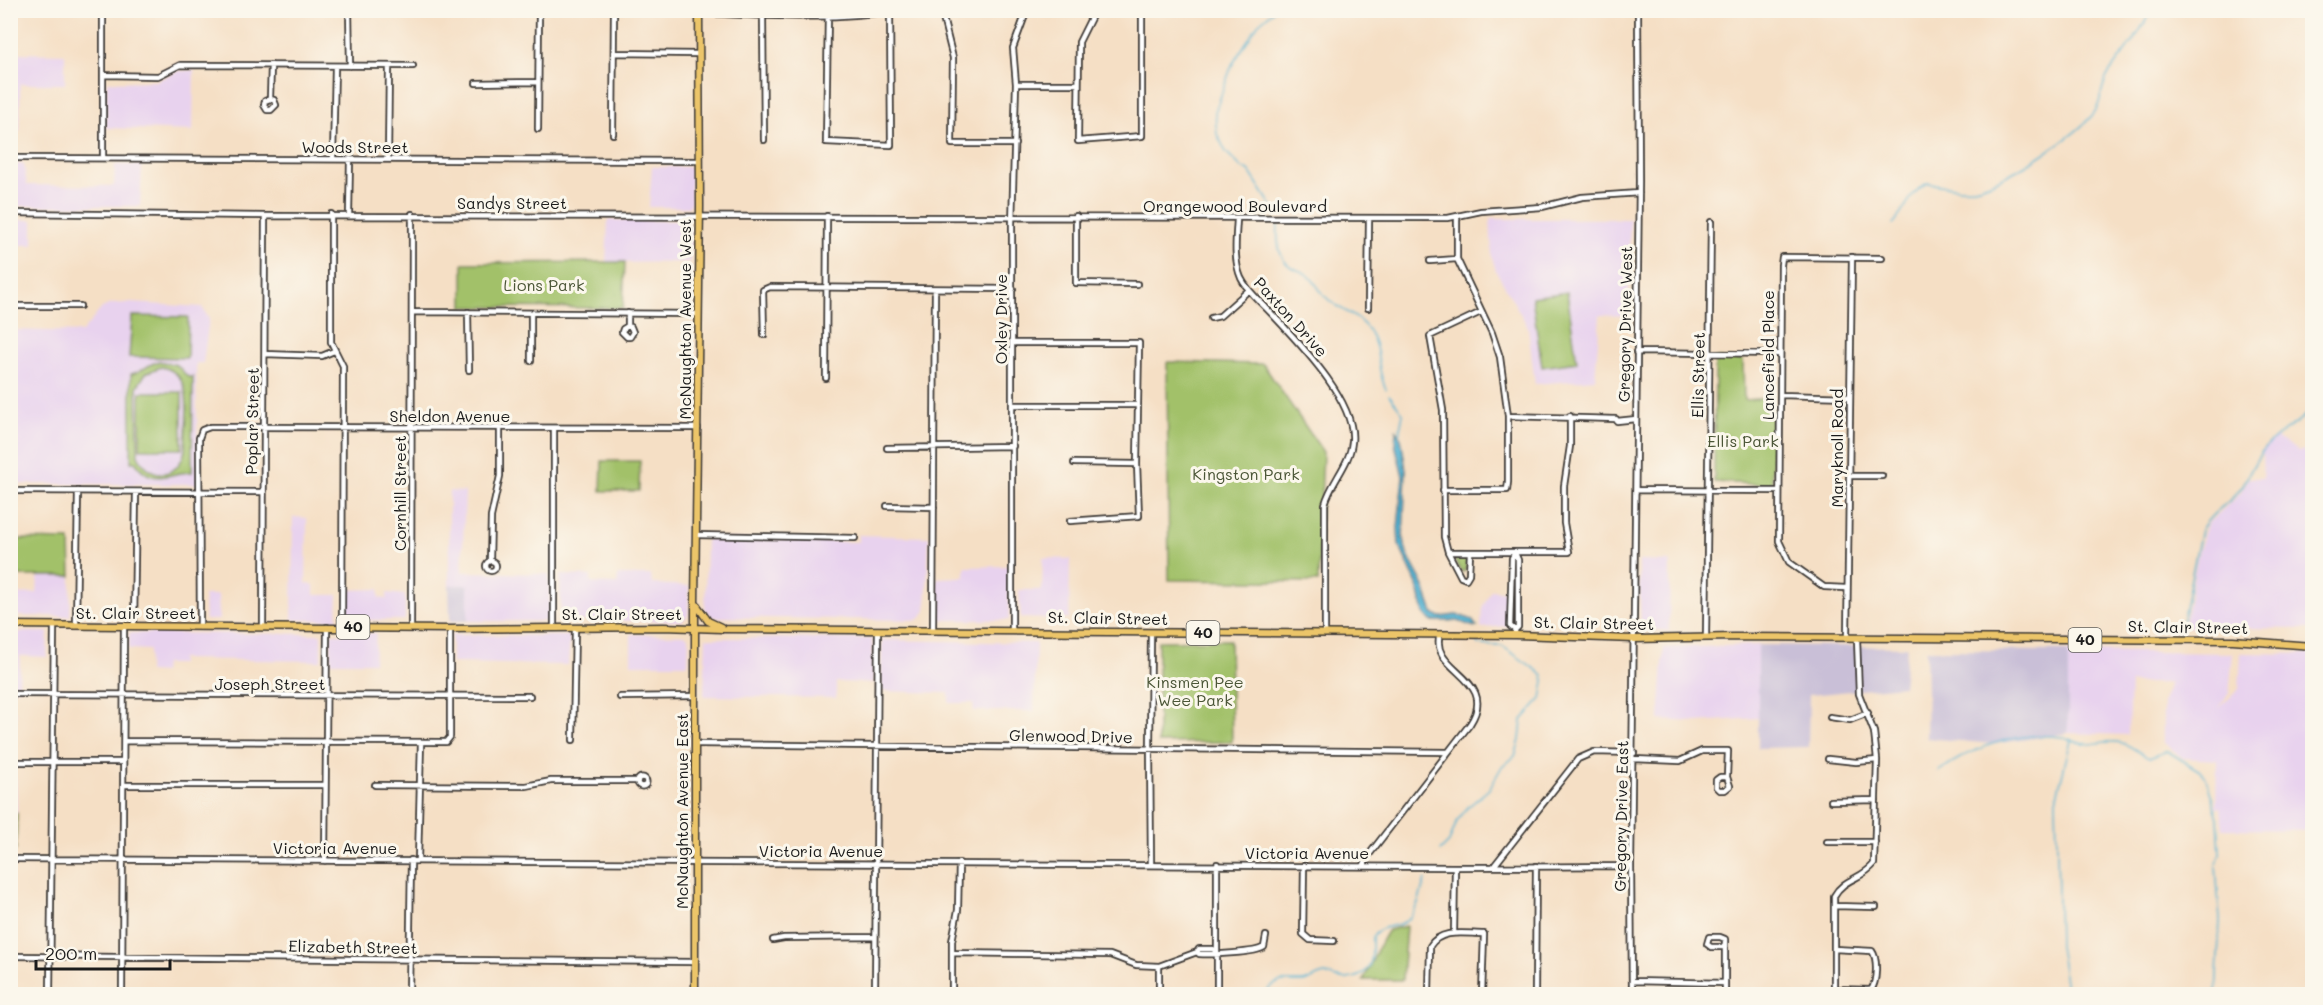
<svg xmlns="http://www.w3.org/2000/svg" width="2323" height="1005" font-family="Mali,sans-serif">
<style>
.built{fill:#e8d2ee}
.industrial{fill:#c9bfd7}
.green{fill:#a2c169;stroke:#5f6e42;stroke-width:1.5;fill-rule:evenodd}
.water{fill:#52b1d1;stroke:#376676;stroke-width:1.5}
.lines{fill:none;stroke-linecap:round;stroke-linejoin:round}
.stream{stroke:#52b1d1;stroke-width:1.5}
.minor-casing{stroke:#3d3935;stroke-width:8}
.major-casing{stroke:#3d3935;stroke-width:9}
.minor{stroke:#fff;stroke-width:4.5}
.major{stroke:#ecc569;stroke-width:6}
.labels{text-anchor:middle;stroke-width:6;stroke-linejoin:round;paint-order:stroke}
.shield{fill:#fbf7ec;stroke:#5f5e5a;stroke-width:1.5}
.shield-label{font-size:15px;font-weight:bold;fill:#1c1c1c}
.street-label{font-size:16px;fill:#1c1c1c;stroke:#fbf7ec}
.park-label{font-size:16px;fill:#4b5637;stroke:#fbf7ec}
</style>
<rect width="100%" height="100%" fill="#fbf7ec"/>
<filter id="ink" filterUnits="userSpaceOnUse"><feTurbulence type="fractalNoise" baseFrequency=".0167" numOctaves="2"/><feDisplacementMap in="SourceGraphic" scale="12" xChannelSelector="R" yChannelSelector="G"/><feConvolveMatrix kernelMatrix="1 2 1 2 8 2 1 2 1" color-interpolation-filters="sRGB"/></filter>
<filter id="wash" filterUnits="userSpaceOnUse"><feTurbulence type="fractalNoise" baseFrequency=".008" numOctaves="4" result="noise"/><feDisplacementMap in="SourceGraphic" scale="24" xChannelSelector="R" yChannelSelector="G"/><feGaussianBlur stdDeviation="1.35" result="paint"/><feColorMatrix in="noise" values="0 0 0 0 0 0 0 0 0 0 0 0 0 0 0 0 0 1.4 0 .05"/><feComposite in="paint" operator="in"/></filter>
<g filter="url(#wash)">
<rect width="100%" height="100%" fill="#f5dfc5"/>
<path class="built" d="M10,53l55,1v30h-45v48l-7,-1v21h-2z
M194,70l-1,61 -87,-3 1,-46 49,-1 22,-10z
M11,164h13l3,21 87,1 1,-21h27l-2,41h-129z
M652,167h39v37l-3,3h-39z
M1490,219h140l-2,97 -28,-1 -5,64 -60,5 -7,-57 -32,-56 -4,-14z
M11,220h22v25h-22z
M608,220l76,1 7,7 -1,34 -84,1z
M131,303l71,4 7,12 -6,44h-7l2,121h-187v-154l71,2 20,-24 9,-4z
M2276,437l22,14 14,-1v179l-128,-2 14,-73 9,-30 33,-30 9,-16h14l-1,-28z
M449,491l16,1 -3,80 87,2 1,43 -3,4h-79v-35l-19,-1z
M293,517l14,1 -1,65 8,2v10h24l-1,25h-45z
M858,535l71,2 -3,74 -8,9 -206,-3 -7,-7 1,-68 2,-4 150,4z
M1043,558l27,1 -1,60 -48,-1 -2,-28h23z
M1639,561l31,1 -1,69 -28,-3z
M1008,566l1,54h-72v-42l28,-1v-10z
M560,575l31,1v7l26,1 1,-9h33l1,9 37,2 -1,29 -6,6h-121z
M38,576h33l-1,40h-59v-22l26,-1z
M379,589v9l8,1v-6l18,2v25h-58l-1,-30z
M1491,590l16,2v34l-26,2 1,-20z
M204,595h14l1,25h-14z
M11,632h37l-1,25 -27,-1 -1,33h-8z
M129,633l192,1v27l-140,-2v5h-17l-1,9 -15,-1 1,-22 -20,-1z
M376,633l-2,29h-43v-28z
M631,634l55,1 3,4 -1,25h-57z
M452,635l118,1 -2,29 -116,-2z
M706,638l166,1 2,44 -38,-1v16l-132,-2z
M882,640l154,3 -2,68h-60l-1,-8h-24v-10l-68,-2z
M1758,645v73l-62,4 -37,-2 5,-72z
M2068,651l165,2 -4,40 -10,15 20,-19 2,-36 71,1v176l-89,-1 -2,-22h-5l1,-47 -34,-2 -20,-16v-42l8,-17h-41l-2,52 -60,-2z
M11,710l5,1 -1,30h-4z
M11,777l5,1 1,35h-6z"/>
<path class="industrial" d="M449,585h19v36h-18z
M1758,645l149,2 -4,39 -94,9 -1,52 -50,1z
M1926,650l142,1v82l-74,11 -68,-6 1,-47z"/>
<path class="green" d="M625,262l-2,46 -160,-1v-44z
M1567,292l10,70 -35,5 -10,-70z
M132,316l56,1 -1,41 -58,-1z
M1715,358l28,2 1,40 28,-2v87l-58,-3z
M159,361l18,4 11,12h5l-1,95c-24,0 -39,16 -57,-10h-4v-88c10,-2 18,-10 28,-13zM161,367c36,6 24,54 24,82 -5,29 -34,33 -47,6l-1,-68 9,-14z
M1167,362l96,2 60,88 -5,130 -149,-2z
M140,392h42v57h-42z
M602,461h38l-1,30h-38z
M11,539l59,1 1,36h-60z
M1457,555l9,2v12l-2,3 -3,-1 -7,-12z
M1230,640l2,102 -74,1v-102z
M11,813h6l-1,37h-5z
M1406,926l-4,54h-39c10,-17 14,-35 25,-50z"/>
<path class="water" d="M1396,430l5,8 5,32 -3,68 4,16 15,28 11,31 7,4 16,-2 9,2 7,3 5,7c-9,0 -12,-5 -20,-6 -9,-1 -17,1 -26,0l-7,-8 -7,-29 -18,-39 -1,-17 5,-52 -8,-32z"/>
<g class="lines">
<path class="stream" d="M1273,208l-24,-37 -7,-3 -16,-16 -9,-18 -2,-22 17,-47 26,-41 16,-14
M1278,224c-1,14 -1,34 13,43 6,3 11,4 17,8 8,7 12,18 21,25 13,11 30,16 40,31 12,17 7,39 17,58
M1893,224c13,-14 17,-33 35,-41 14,2 33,7 46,5 29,-5 103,-52 120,-75 9,-12 6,-26 14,-38 15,-22 32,-40 43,-65
M1389,395l14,18 -4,21
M2180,633l21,-103c11,-20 32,-28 41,-43 10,-17 15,-34 31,-47 13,-12 28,-18 39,-32
M1939,771c36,-25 78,-40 123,-34 7,1 14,6 22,7 12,1 24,-5 37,-1 11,2 18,11 28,15l18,-7 33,20 6,7 12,40 2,36 -4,12 4,54 -4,74
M1440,851l9,-9 8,-21 11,-14 21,-18 12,-21 14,-12 5,-16 2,-20 19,-21 3,-18 -1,-5 -5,-5 -36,-25 -24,-1 -3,-8
M1266,994c8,-17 22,-11 37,-12 9,-1 14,-8 23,-8 13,7 33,8 43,-7 4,-8 3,-21 3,-29 11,-16 20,-8 34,-17 11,-8 15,-28 19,-41
M2067,994l-8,-48 -3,-146 15,-60"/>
</g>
</g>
<g filter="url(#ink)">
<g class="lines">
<g class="minor-casing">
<path id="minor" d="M103,10v147
M349,10l1,56
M941,10l12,48 -1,86h63
M1095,10l-16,32 -1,99 64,-5v-126
M699,13c63,2 129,8 192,-2
M763,15l1,125
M828,15l-2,127 65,3 -1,-134
M615,53l83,1
M103,75l55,1 22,-11 233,1
M476,83l62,-1
M1016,84h62
M270,99l-5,2 -1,4 3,5h4l5,-5 -2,-5 -4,-1 1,-34
M538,129l1,-119
M613,134l1,-124
M10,158l690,3
M333,158l2,-91
M388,159l1,-92
M10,213l255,3 1183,2 33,-7 61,-4 40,-10 57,-4
M331,214v128l12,24 -1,261
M349,214l1,-55
M1076,216v67l61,1
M1237,219c-1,19 -4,40 4,59 6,13 20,24 30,35 26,28 86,88 81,129 -2,22 -21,40 -27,62v130
M1430,261l27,-2
M10,306h70
M1368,308l1,-89
M413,312l285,2
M468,312l1,58
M1481,312l-51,24 13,74 1,127 4,15h121l-5,-29v-37l6,-40v-30
M531,314v47
M1211,318l9,-2 29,-26
M628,326l3,1 2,5 -3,5h-3l-5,-5 1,-3 5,-3v-13
M764,335l-1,-45 7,-3 243,2
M1014,343h125l-2,121 2,52 -69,5
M1636,352l144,2
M265,354l57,2 12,-5
M826,378l1,-162
M1781,395l68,2
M1014,405h124
M1508,416l108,3 1,2 19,-2
M887,448l126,-2
M1074,463l63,1
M1850,476h32
M1443,490h64l1,-8v-66l-8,-59 -8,-24 -35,-74v-42
M1636,490l142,1
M10,491l253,1
M887,506l47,1
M696,535l159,3
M1448,552l13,25 5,2 3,-5 1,-21
M1515,553l-3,5 -2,68 5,4
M486 566a5 5 0 1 1 10 0a5 5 0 1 1-10 0Z
M490,561l1,-44 9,-41v-48
M1846,588l-22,-1 -35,-25 -10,-21 2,-276 1,-8 100,1
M76,626l2,-135
M134,626l2,-134
M200,627l-1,-189 3,-8 8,-3 488,1
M263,627l2,-411
M411,627l1,-413
M554,628v-199
M1012,630v-406l4,-140 -3,-36 14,-38
M933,631l2,-342
M1515,635v-5l3,-3v-67l-3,-7
M1706,637l5,-415
M1847,638l5,-381
M10,694l520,2
M620,697l75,-1
M1830,717l20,3 18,-7
M573,740l2,-111
M124,741l322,1 4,-5v-108
M695,744l753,8
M1634,759l46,2 22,-10h26l-1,26 3,9 -5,4h-6l-3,-3v-7l4,-3h7
M1828,759l28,3 21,-2
M10,762h113
M637.5 782a4.5 4.5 0 1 1 9 0a4.5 4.5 0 1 1-9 0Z
M124,785h201
M375,785l151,1 25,-5h87
M1831,801l45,-1
M1827,842h48
M10,859l1445,8 176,-1
M418,860l3,-118
M325,861l2,-234
M1151,864l-1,-115 1,-116
M1304,865l-1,69 7,6 24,1
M1364,865l4,-9 102,-132c30,-46 -42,-53 -30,-90
M1494,866l84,-107 16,-7 40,1
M1834,906l42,1
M1454,933l1,-66
M1720,937l5,2v8h-14l-4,-3 2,-7z
M773,940l11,-2 91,-1
M1725,947v47
M1834,949l38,2c6,8 5,31 -1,39l-37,-1
M1197,952l2,2c11,1 58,-1 65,-7l2,-11
M952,953l158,2 26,10 23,1 38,-14 2,-3h14l4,4
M10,956l685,6
M1159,966v28
M1632,981l93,2
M50,994l4,-368
M122,994l2,-368
M409,994l2,-134
M771,994h24
M875,994l3,-364
M952,994v-53l6,-31 1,-47
M1217,994v-130
M1429,994l1,-48c11,-18 36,-12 54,-12l-2,60
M1535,994l1,-128
M1632,994l-1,-128 8,-685 -1,-171
M1834,994v-98c10,-18 27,-16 40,-32l3,-104 -3,-28 -15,-38 -2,-55"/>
</g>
<g class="major-casing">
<path id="major" d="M696,604l12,17 13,6
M10,625l440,4 214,-2 58,2 793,6 119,4 100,-2 499,3 79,6
M695,994v-390l5,-398 -1,-196"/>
</g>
<use href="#minor" class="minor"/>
<use href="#major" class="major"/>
</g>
</g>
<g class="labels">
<g class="shield">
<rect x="336.5" y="615" width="33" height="24" rx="4.5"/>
<rect x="1186.5" y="621" width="33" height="24" rx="4.5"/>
<rect x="2068.5" y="628" width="33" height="24" rx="4.5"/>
</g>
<g class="shield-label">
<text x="353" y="632">40</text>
<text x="1203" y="638">40</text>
<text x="2085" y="645">40</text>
</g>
<g class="street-label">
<text x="355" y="153">Woods Street</text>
<text x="512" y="209">Sandys Street</text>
<text x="1235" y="212">Orangewood Boulevard</text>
<text transform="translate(1291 317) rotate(48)" y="6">Paxton Drive</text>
<text transform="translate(685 319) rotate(-90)" y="6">McNaughton Avenue West</text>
<text transform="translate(1001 319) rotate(-90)" y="6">Oxley Drive</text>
<text transform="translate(1625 324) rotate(-89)" y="6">Gregory Drive West</text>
<text transform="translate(1768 355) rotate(-90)" y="6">Lancefield Place</text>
<text transform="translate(1698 375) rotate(-89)" y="6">Ellis Street</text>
<text x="450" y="422">Sheldon Avenue</text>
<text transform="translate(252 421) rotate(-89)" y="6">Poplar Street</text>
<text transform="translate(1837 448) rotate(-90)" y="6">Maryknoll Road</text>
<text transform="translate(400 493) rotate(-90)" y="6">Cornhill Street</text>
<text x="136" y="619">St. Clair Street</text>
<text x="622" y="620">St. Clair Street</text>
<text transform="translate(1108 618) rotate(1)" y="6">St. Clair Street</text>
<text transform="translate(1594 623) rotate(1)" y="6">St. Clair Street</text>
<text transform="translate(2188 627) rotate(1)" y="6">St. Clair Street</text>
<text x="270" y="690">Joseph Street</text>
<text transform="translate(1071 736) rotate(1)" y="6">Glenwood Drive</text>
<text transform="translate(682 811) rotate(-90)" y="6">McNaughton Avenue East</text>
<text transform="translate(1621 816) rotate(-89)" y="6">Gregory Drive East</text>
<text x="335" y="854">Victoria Avenue</text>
<text x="821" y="857">Victoria Avenue</text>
<text x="1307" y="859">Victoria Avenue</text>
<text transform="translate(353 947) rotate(1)" y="6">Elizabeth Street</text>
</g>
<g class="park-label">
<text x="544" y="291">Lions Park</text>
<text x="1743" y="447">Ellis Park</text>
<text x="1246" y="480">Kingston Park</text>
<text x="1195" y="688">Kinsmen Pee<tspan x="1195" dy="18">Wee Park</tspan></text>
</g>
</g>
<rect width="2323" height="1005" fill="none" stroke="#fbf7ec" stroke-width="36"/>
<path d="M36 960v9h134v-9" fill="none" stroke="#1c1c1c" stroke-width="3"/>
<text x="45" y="960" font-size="18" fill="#1c1c1c" stroke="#fbf7ec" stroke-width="4.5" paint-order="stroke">200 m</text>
</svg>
